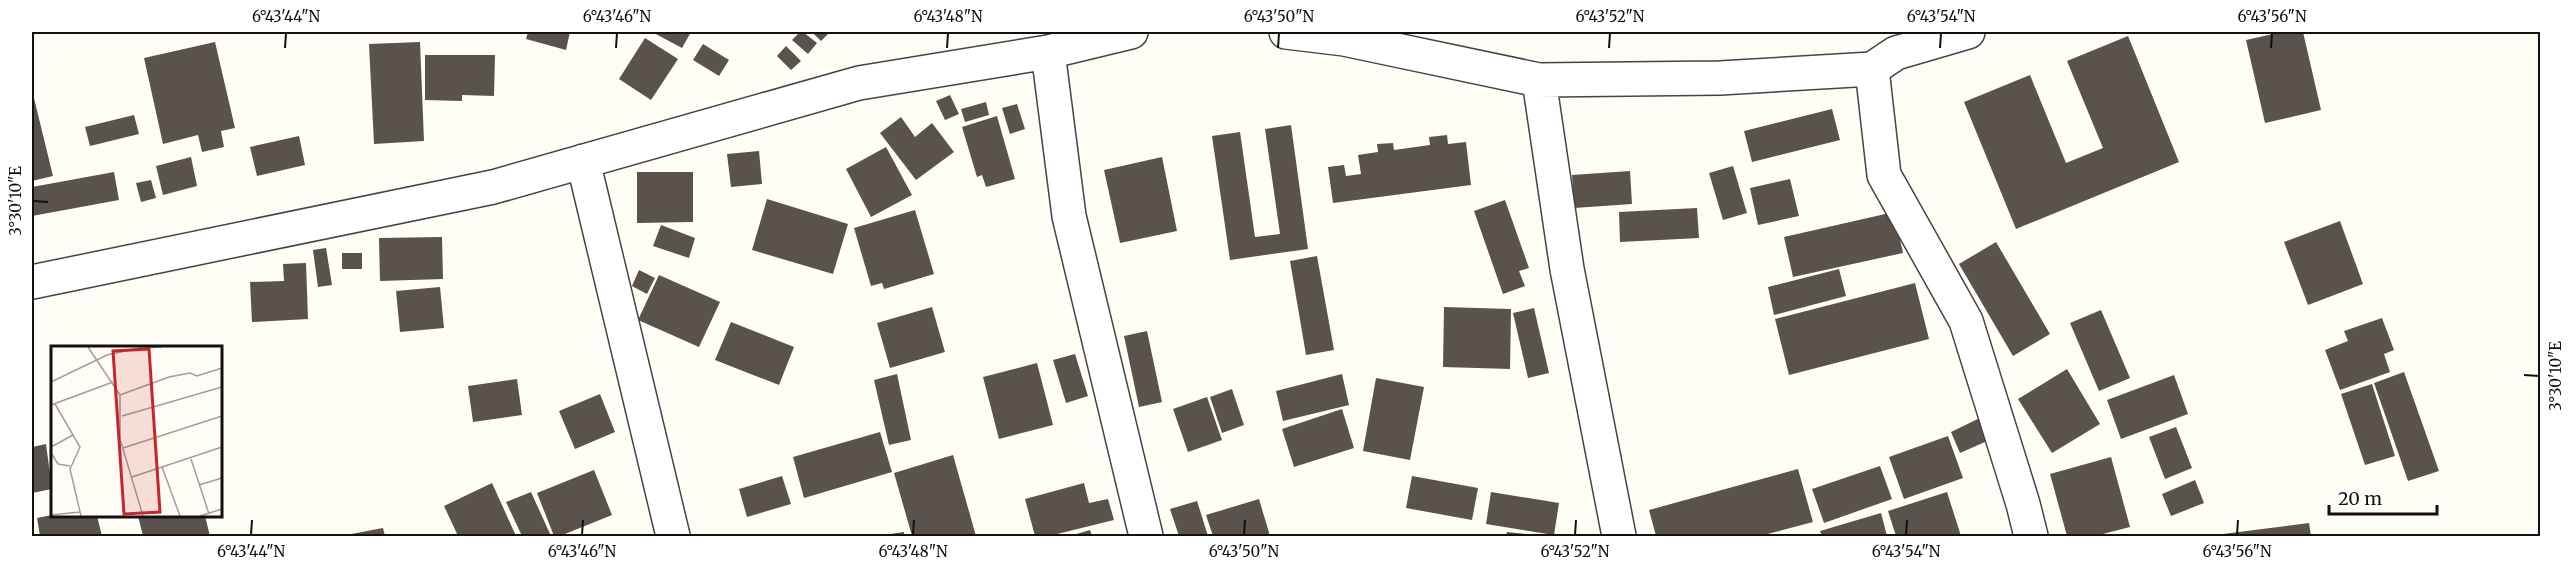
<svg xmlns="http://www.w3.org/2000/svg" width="2572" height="568" font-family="Merriweather,serif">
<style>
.building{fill:#5a524d}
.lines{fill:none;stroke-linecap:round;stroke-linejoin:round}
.minor-casing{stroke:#444;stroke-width:36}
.minor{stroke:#fff;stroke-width:33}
.ticks{fill:none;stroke:#111;stroke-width:2}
.inset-road{fill:none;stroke:#a09f9a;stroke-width:1.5}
.view{fill:#c4262e;fill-opacity:0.15;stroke:#c4262e;stroke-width:3}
.inset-edge{fill:none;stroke:#111;stroke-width:3}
.neatline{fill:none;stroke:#111;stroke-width:2}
.ticks-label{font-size:15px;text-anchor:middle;fill:#111}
</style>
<rect width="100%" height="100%" fill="#fffdf5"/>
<path class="building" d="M528,32h42l-4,18 -40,-11z
M652,32h39l-9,16z
M800,32h3l14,11 -9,11 -16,-14z
M812,32h18l-9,9z
M2282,32h21l18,78 -56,13 -19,-83z
M2128,36l51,126 -163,67 -52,-127 66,-27 36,88 37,-15 -36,-87z
M645,38l33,21 -27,41 -32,-21z
M215,42l20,86 -14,3 3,16 -22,5 -4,-17 -35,9 -19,-86z
M420,42l4,99 -50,3 -5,-100z
M703,44l26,16 -10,16 -26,-16z
M786,46l15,15 -10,9 -14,-14z
M425,55h70l-1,41 -32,-1v6l-37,-1z
M32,90l21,86 -21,5z
M950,95l9,19 -14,6 -9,-19z
M986,102l3,13 -24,7 -4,-13z
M1017,104l8,25 -15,5 -8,-26z
M1832,109l8,31 -88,22 -8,-31z
M134,115l5,19 -49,12 -5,-19z
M997,116l18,63 -29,8 -4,-12 -5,2 -15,-50z
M901,117l14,20 17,-14 22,29 -38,28 -36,-47z
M1291,125l17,124 -78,11 -18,-124 28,-4 15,105 25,-3 -15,-105z
M1447,135l1,9 18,-2 5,43 -138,18 -5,-36 16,-2 2,11 15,-2 -3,-19 20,-3 -1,-8 16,-1 1,7 36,-5 -1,-8z
M299,136l6,29 -48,11 -7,-29z
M886,147l26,48 -41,22 -25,-48z
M759,151l3,33 -31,3 -4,-33z
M191,157l6,29 -34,9 -7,-29z
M1162,157l15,74 -57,12 -16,-73z
M1733,166l14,47 -24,7 -14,-47z
M1630,171l2,33 -58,4 -2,-33z
M114,172l5,28 -87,16v-29z
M637,172h56v50l-56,1z
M1790,179l9,37 -41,9 -8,-37z
M151,180l5,18 -15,4 -5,-19z
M767,199l81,25 -15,50 -81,-24z
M1505,200l24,68 -10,3 6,15 -22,8 -29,-83z
M1697,208l2,30 -79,4 -1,-30z
M915,210l19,64 -50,15 -2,-6 -11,3 -17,-58z
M1894,212l9,41 -110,24 -9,-40z
M2340,221l23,63 -55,21 -24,-63z
M661,225l34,13 -6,20 -36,-12z
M442,237l1,42 -63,2 -1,-43z
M1996,242l54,92 -37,22 -54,-92z
M326,248l6,37 -14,2 -5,-37z
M342,253h20v16h-20z
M1317,256l17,94 -28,5 -16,-94z
M306,263l2,56 -56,3 -2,-40 34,-1 -1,-17z
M1839,269l7,27 -72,19 -6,-28z
M639,270l16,8 -8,16 -15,-8z
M659,275l61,27 -21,45 -61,-27z
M1915,283l14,56 -140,36 -14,-56z
M440,287l4,41 -44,4 -4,-41z
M932,307l13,45 -55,16 -13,-45z
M1444,307l67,2 -1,60 -67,-2z
M1534,308l15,65 -21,5 -15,-65z
M2101,310l29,68 -31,13 -29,-68z
M2382,318l12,32 -10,4 6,18 -50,18 -15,-40 23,-9 -4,-10z
M731,322l63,25 -15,38 -64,-25z
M1147,331l15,71 -23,5 -15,-71z
M1075,354l13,42 -22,7 -13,-43z
M1037,363l16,62 -54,14 -16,-62z
M2067,369l33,55 -48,29 -34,-54z
M2404,372l35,99 -31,10 -34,-98z
M897,374l14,66 -22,5 -15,-65z
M1342,374l7,31 -66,16 -7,-30z
M2174,375l14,39 -67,25 -14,-39z
M1376,378l48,9 -14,73 -47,-9z
M517,379l5,36 -49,7 -5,-36z
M2372,384l23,72 -30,9 -24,-71z
M1232,389l12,36 -22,8 -12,-36z
M600,394l15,38 -40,17 -16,-38z
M1207,397l15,43 -34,12 -15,-43z
M1342,409l12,39 -60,19 -12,-38z
M1984,416l10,22 -34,15 -9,-21z
M2176,427l16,41 -27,11 -16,-42z
M880,432l12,40 -88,26 -11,-41z
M1948,436l15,42 -59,21 -15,-42z
M46,444l6,45 -20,4v-46z
M953,455l23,81h-64l-18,-63z
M2111,457l19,70 -35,9h-28l-17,-62z
M1880,466l12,33 -68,24 -12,-34z
M1798,469l15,53 -53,14h-104l-7,-26z
M594,470l18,45 -52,21h-6l-17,-43z
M782,476l9,28 -44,13 -8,-28z
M1412,476l66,12 -6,32 -66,-12z
M2195,480l9,23 -33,13 -9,-22z
M492,483l24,53h-58l-14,-30z
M1084,483l5,20 19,-4 6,21 -65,16h-14l-10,-37z
M531,492l20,44h-29l-16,-34z
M1491,492l68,11 -5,32 -68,-11z
M1947,492l14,44h-65l-8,-25z
M1259,499l11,37h-57l-7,-21z
M1197,501l11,35h-29l-9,-27z
M1881,513l6,23h-65l-2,-5z
M52,515l45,1 5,20h-62l-3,-18z
M138,516h67l5,20h-67z
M2309,523l2,13h-96v-1z
M383,528l2,8h-39v-1z
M1090,530l2,6h-22z
M904,532v4h-21v-1z
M1507,532l27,3v1h-28z"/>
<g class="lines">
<g class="minor-casing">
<path id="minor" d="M1286,32l58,7 195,41 181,-2 152,-9 24,-16 72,-21
M1048,52l21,164 77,320
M1872,69l12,106 82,146 57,183 8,32
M1539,80l28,189 52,267
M583,161l90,375
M32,282l461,-95 366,-104 189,-31 83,-20"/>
</g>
<use href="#minor" class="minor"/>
</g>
<path class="ticks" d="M285,48l1,-15M616,48l1,-15M947,48l1,-15M1278,48l1,-15M1609,48l1,-15M1940,48l1,-15M2271,48l1,-15M33,201l15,1M2524,375l15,1M251,535l1,-15M582,535l1,-15M913,535l1,-15M1244,535l1,-15M1575,535l1,-15M1906,535l1,-15M2237,535l1,-15"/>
<g transform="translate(51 346)">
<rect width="171" height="171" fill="#fffdf5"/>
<path class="inset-road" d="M37,1l32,48v44l23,77M88,2l23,-1M0,36l56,-27 36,-8M69,49l49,-18 21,-4 7,3 25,-8M4,58l25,43 -10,22 11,47M0,59l62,-23M71,70l100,-29M0,101l22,-12M72,102l99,-32M0,107l7,11 12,2M140,113l18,55M111,121l18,49M81,131l90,-30M148,139l23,-7M0,169l29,-3M149,170l22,-7"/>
<path class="view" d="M98,3l11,163 -36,2 -11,-163z"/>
<rect width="171" height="171" class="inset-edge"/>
</g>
<rect width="2572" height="568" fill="none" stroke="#ffffff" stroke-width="66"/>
<path d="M2329 505v9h108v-9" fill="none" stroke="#111111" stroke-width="3"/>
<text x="2338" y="505" font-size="18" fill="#111111" stroke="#ffffff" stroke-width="4.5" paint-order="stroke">20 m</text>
<rect x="33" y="33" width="2506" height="502" class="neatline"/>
<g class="ticks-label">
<text x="286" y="22">6°43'44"N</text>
<text x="617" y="22">6°43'46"N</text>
<text x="948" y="22">6°43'48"N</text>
<text x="1279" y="22">6°43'50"N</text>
<text x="1610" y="22">6°43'52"N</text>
<text x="1941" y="22">6°43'54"N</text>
<text x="2272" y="22">6°43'56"N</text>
<text transform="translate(16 201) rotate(-90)" y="5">3°30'10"E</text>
<text transform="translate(2556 376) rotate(-90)" y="5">3°30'10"E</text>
<text x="251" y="557">6°43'44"N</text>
<text x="582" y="557">6°43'46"N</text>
<text x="913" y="557">6°43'48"N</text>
<text x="1244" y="557">6°43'50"N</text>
<text x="1575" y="557">6°43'52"N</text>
<text x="1906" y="557">6°43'54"N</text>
<text x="2237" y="557">6°43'56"N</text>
</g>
</svg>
